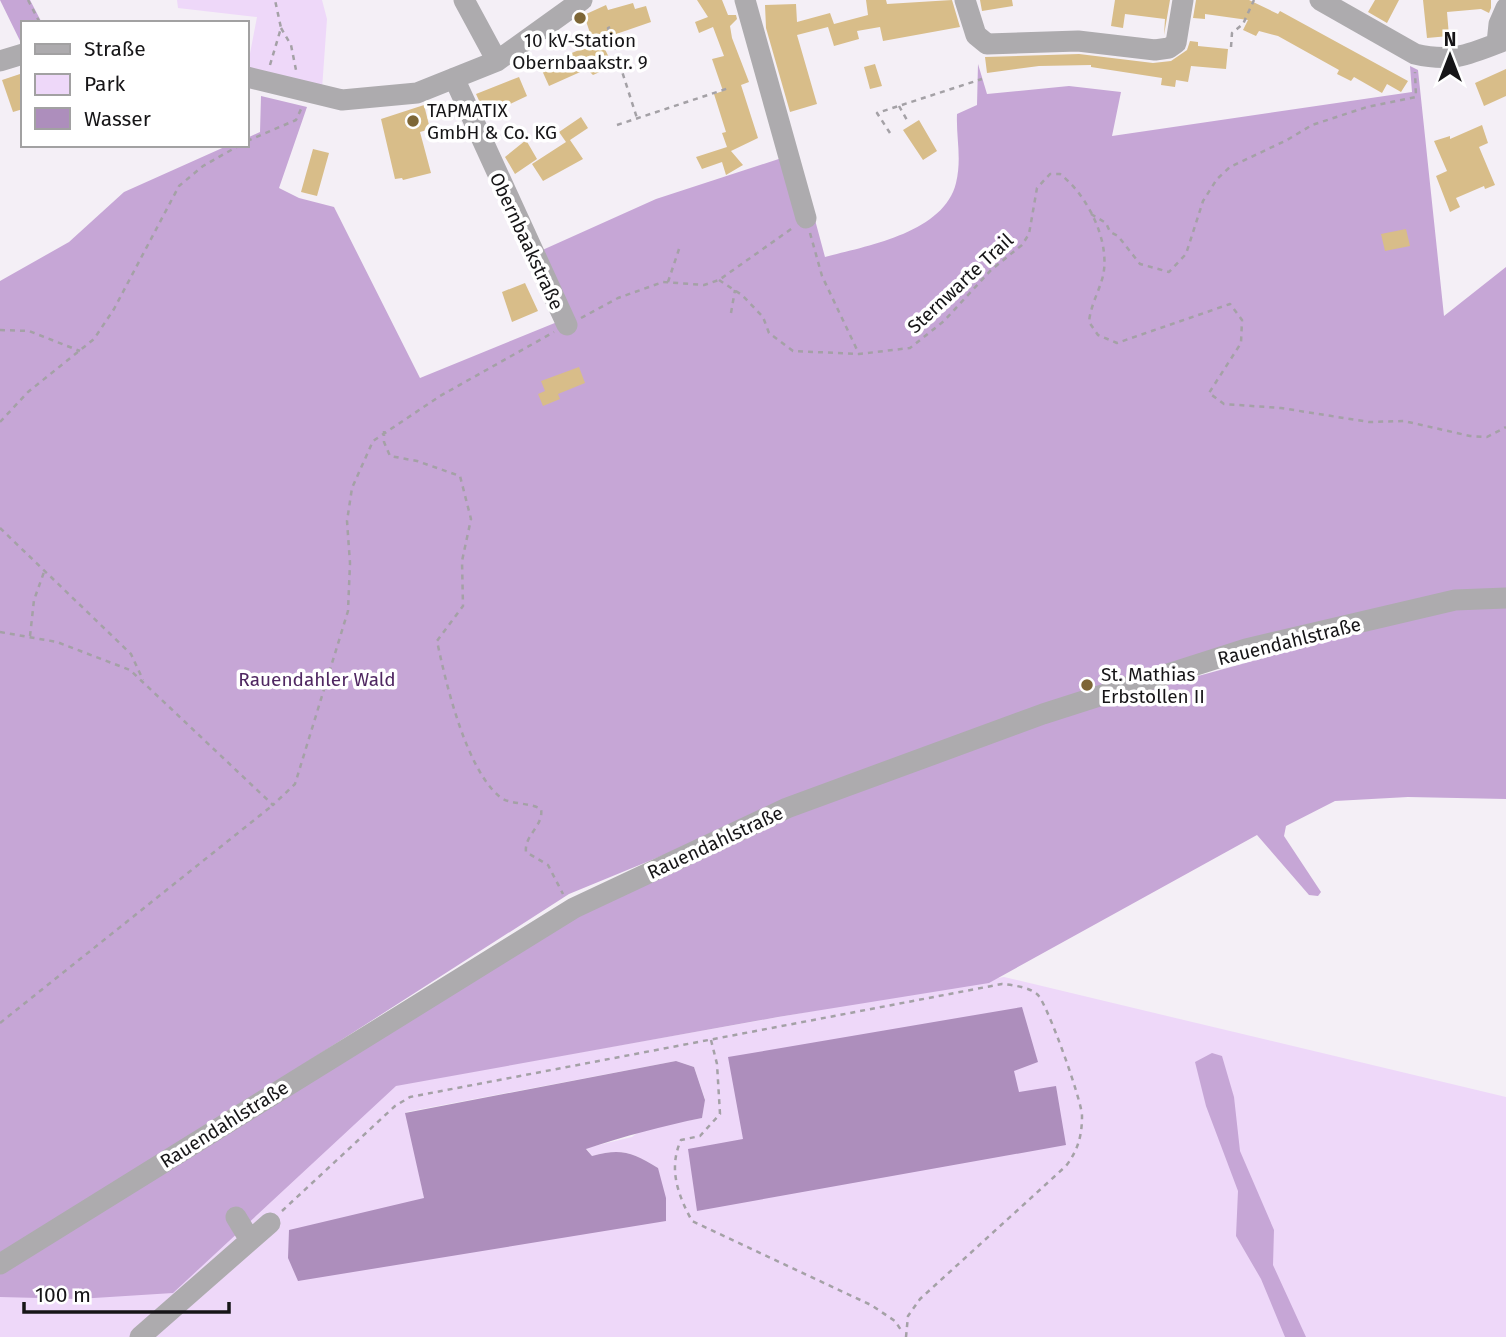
<svg xmlns="http://www.w3.org/2000/svg" width="1506" height="1337" font-family="'Fira Sans',sans-serif">
<style>
.green{fill:#eed8f9;fill-rule:evenodd}
.forest{fill:#c6a6d6}
.water{fill:#ad8ebc}
.building{fill:#d8bd89}
.lines{fill:none;stroke-linecap:round;stroke-linejoin:round}
.path{stroke:#a4a1a6;stroke-width:2.5;stroke-dasharray:5 5;stroke-linecap:butt}
.minor{stroke:#adabae;stroke-width:21}
.poi-dot{fill:#7d6636;stroke:#fff;stroke-width:2.5}
.labels{text-anchor:middle;stroke-width:7;stroke-linejoin:round;paint-order:stroke}
.poi-label{font-size:19px;fill:#161517;stroke:#fff;text-anchor:start}
.street-label{font-size:19px;fill:#161517;stroke:#fff}
.park-label{font-size:19px;fill:#4f2761;stroke:#fff}
</style>
<rect width="100%" height="100%" fill="#f4eff6"/>
<path class="green" d="M177,0h145l5,19 -5,70 -75,-20 10,-52 -79,-9z
M1004,977l502,120v240h-1506v-41l396,-211zM676,1061l18,6 11,32 -3,19 -60,11 -10,8 -46,11 6,8c29,-8 40,-4 66,12l-234,30 -18,-86z"/>
<path class="forest" d="M0,0h30l12,23h-19v24z
M978,64l9,30 82,-8 52,6 -9,44 300,-44 -2,-26 8,4 26,246 62,-49v326l-257,50 -464,162 -216,89 -569,365v-978l69,-39 55,-50 105,-47h18v-7l13,-6 1,-36 46,11 -28,81 20,10 35,9 86,171 147,-60 -29,-66 118,-53 141,-46 28,104c41,-11 119,-24 131,-74 6,-25 0,-45 1,-69l20,-9z
M1506,603v196l-98,-2 -73,4 -49,25 -2,10 37,56 -3,4 -9,-1 -52,-60 -268,148 -211,34 -382,69 -223,207 -95,6 -78,-2v-28l577,-357 217,-101 251,-93 412,-113z
M1212,1053l10,3 12,41 6,54 34,79 -1,35 33,72h-21l-24,-58 -25,-43 2,-45 -32,-85 -11,-44z"/>
<path class="water" d="M1022,1007l16,55 -24,9 5,21 37,-6 10,59 -369,66 -9,-62 55,-10 -15,-82z
M676,1061l18,6 11,33 -3,18c-40,8 -77,18 -116,31l6,7c29,-8 40,-4 66,12l8,30v23l-368,60 -10,-23 1,-28 135,-32 -19,-85z"/>
<path class="building" d="M697,0h25l6,15h8l1,4 -7,7 2,12 17,44 -8,3 17,53 -27,13 12,14 -17,10 -4,-13 -20,7 -6,-12 31,-10 -5,-14 4,-1 -12,-38 9,-3 -11,-32 12,-3 -11,-29 -14,6 -4,-11 13,-5z
M866,0h20l1,4 65,-4 8,27 -77,14 -3,-14 -23,4 2,8 -25,7 -6,-19 -31,8 20,69 -27,8 -24,-84 -1,-23 31,-1 1,18 33,-9 4,11 34,-9z
M980,0h32l1,6 -31,5z
M1115,0h55l-6,35 1,-16 -40,-5 -2,14 -12,-2z
M1196,0h53l29,14 2,-3 128,70 -7,11 -14,-8 -5,9 -28,-16 -3,4 -14,-7 2,-4 -61,-34 -19,-5 -3,5 -13,-6 5,-10 -43,-6v5l-12,-1z
M1375,0h24l-12,23 -19,-11z
M1423,0h68v8l-2,5 -8,-4 -34,3 2,24 -22,2z
M633,3l2,6 11,-3 5,16 -58,20 -9,-27 22,-10 2,5z
M601,41l12,25 -20,9 -6,-6 -38,17 -9,-20z
M1190,41l8,1v4l30,3 -2,20 -35,-3 -3,16 -12,-2 -1,7 -14,-2 1,-7 -71,-11v-2l-52,1 -52,7 -2,-16 94,-3 74,9 18,-2 16,-11z
M875,64l7,22 -12,3 -6,-22z
M1506,69v27l-22,10 -9,-23z
M23,73v36l-10,3 -11,-32z
M519,77l8,19 -25,12 2,5 -16,7 -12,-26z
M424,105l6,24 -10,3 11,41 -28,7 -1,-2 -7,1 -14,-60z
M581,117l7,11 -18,12 13,19 -40,22 -11,-17 34,-22 -7,-10z
M919,120l18,31 -14,9 -20,-30z
M1482,125l6,18 -9,4 16,38 -10,4 -1,-3 -28,12 4,9 -10,5 -14,-36 11,-5 -13,-30 16,-5v3z
M526,140l11,19 -22,15 -10,-17z
M313,149l16,4 -12,43 -16,-4z
M1406,229l4,17 -25,5 -4,-17z
M525,283l13,28 -26,11 -10,-30z
M579,367l6,16 -27,11 2,5 -17,7 -5,-12 7,-3 -4,-10z"/>
<g class="lines">
<path class="path" d="M28,0l12,23
M610,27l-2,1 29,90
M281,28l10,17 5,25
M1231,47l1,-14 11,-9 11,-24
M270,65l11,-37 -6,-28
M899,106l8,14
M617,125l112,-37
M890,133l-13,-20 105,-34
M247,141l49,-21 6,-13
M1091,214l15,9 4,9 8,4 22,28 29,8 17,-18 17,-53 14,-22 13,-12 57,-27 25,-15 55,-18 49,-10 -1,-25
M810,233l12,43 37,78
M719,280l23,15 21,22 6,16 24,18 66,3 51,-6 34,-27 47,-51 31,-25 7,-11 8,-46 13,-14h10c26,20 48,62 44,96 -2,17 -13,32 -15,52l9,13 19,8 113,-39 12,16 -1,23 -32,50 15,11 57,4 88,14 35,-1 66,15 17,1 19,-10
M668,282l11,-33
M731,313l4,-23
M581,318l37,-20 45,-16 41,3 15,-5 75,-53
M0,330l29,1 51,20
M0,422l28,-30 66,-53 20,-30 65,-123 24,-20 37,-21
M384,431v11l6,14 27,5 43,15 11,43 -9,42 1,45 -26,35c9,43 29,128 63,156 10,8 29,5 41,12 3,17 -17,26 -15,43l22,13 15,29
M0,528l131,126 12,26
M0,632l57,10 73,28 143,135 22,-21 53,-173 2,-48 -3,-42 5,-33 21,-47 67,-45 114,-64
M30,636l4,-36 10,-28
M0,1023l273,-218
M711,1040l6,24 3,50 -20,22 -19,4c-13,29 -3,55 11,81l179,84 24,16 8,12
M282,1211l113,-105 15,-9 592,-113c10,1 28,3 36,11 10,11 44,106 44,121 0,20 -4,34 -16,50l-146,133 -12,17 -2,21"/>
<path class="minor" d="M464,0l33,61
M745,0l61,218
M965,0l11,35 11,9 91,-3 77,9 14,-2 7,-5 7,-43
M1320,0l95,54c38,9 55,0 91,-14
M1497,43l2,-19 7,-16
M0,61l23,-7
M247,77l95,23 75,-7 80,-32 85,-61
M454,78l113,247
M236,1217l14,23
M0,1264l574,-356 213,-100 256,-94 203,-65 209,-49 51,-2
M140,1337l130,-114"/>
</g>
<g class="poi-dot">
<circle cx="580" cy="18" r="7"/>
<circle cx="413" cy="121" r="7"/>
<circle cx="1087" cy="685" r="7"/>
</g>
<g class="labels">
<g class="poi-label">
<text x="580" y="47" text-anchor="middle">10 kV-Station<tspan x="580" dy="22">Obernbaakstr. 9</tspan></text>
<text x="427" y="117">TAPMATIX<tspan x="427" dy="22">GmbH &amp; Co. KG</tspan></text>
<text x="1101" y="681">St. Mathias<tspan x="1101" dy="22">Erbstollen II</tspan></text>
</g>
<g class="street-label">
<text transform="translate(527 241) rotate(65)" y="7">Obernbaakstraße</text>
<text transform="translate(960 283) rotate(-43)" y="7">Sternwarte Trail</text>
<text transform="translate(1289 641) rotate(-14)" y="7">Rauendahlstraße</text>
<text transform="translate(715 842) rotate(-25)" y="7">Rauendahlstraße</text>
<text transform="translate(224 1124) rotate(-32)" y="7">Rauendahlstraße</text>
</g>
<g class="park-label">
<text x="317" y="686">Rauendahler Wald</text>
</g>
</g>
<rect x="21" y="21" width="228" height="126" fill="#ffffff" stroke="#a2a1a2" stroke-width="2"/>
<rect x="35" y="44" width="35" height="10" fill="#adabae" stroke="#a2a1a2" stroke-width="2"/>
<text x="84" y="56" font-size="21" fill="#161517">Straße</text>
<rect x="35" y="74" width="35" height="21" fill="#eed8f9" stroke="#a2a1a2" stroke-width="2"/>
<text x="84" y="91" font-size="21" fill="#161517">Park</text>
<rect x="35" y="108" width="35" height="21" fill="#ad8ebc" stroke="#a2a1a2" stroke-width="2"/>
<text x="84" y="126" font-size="21" fill="#161517">Wasser</text>
<g transform="translate(1450 56)" stroke="#ffffff" stroke-width="5" paint-order="stroke">
<path d="M0-5L12 26L0 18L-12 26Z" fill="#161517"/>
<text y="-10" font-size="19" font-weight="bold" text-anchor="middle" fill="#161517">N</text>
</g>
<path d="M24 1302v10h205v-10" fill="none" stroke="#161517" stroke-width="3.5"/>
<text x="35" y="1302" font-size="21" fill="#161517" stroke="#ffffff" stroke-width="5" paint-order="stroke">100 m</text>
</svg>
